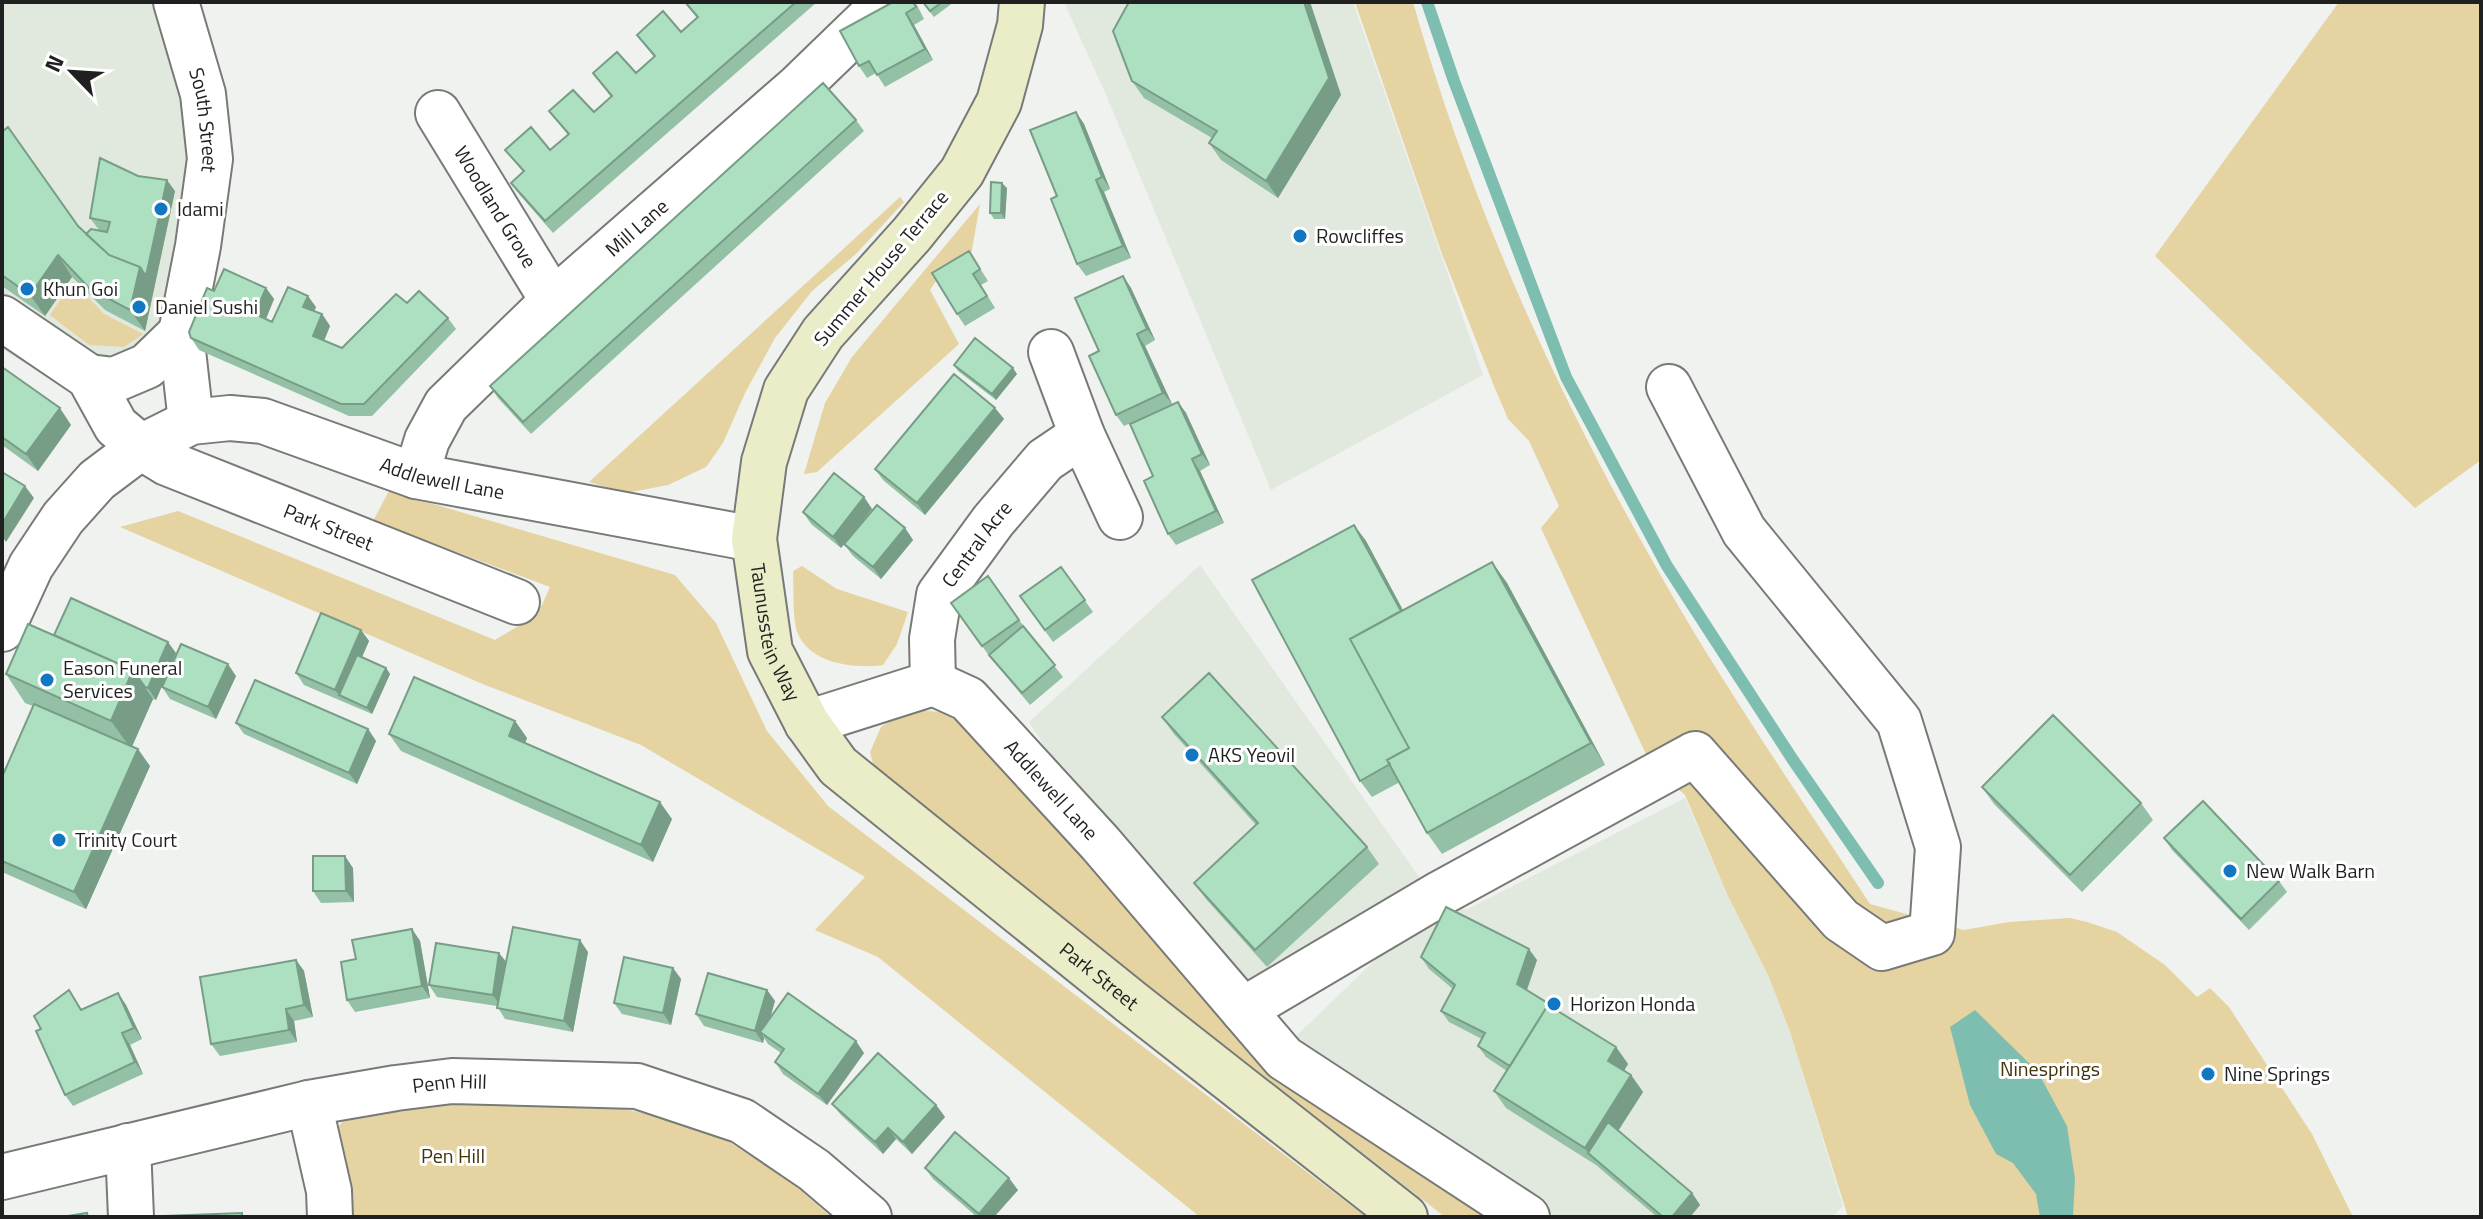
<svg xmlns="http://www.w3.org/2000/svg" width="2483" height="1219" font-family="'Titillium Web',sans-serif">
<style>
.built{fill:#e1e8de}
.green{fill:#e5d3a1}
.water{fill:#7dbeb1}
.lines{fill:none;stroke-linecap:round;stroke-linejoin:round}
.stream{stroke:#7dbeb1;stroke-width:12}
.street-casing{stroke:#787a77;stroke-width:48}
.secondary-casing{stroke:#787a77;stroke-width:48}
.street{stroke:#fff;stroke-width:44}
.secondary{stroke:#eaedc8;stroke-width:44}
.wall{fill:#94c1a6}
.shaded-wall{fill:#789d87}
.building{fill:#ace0c1;stroke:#789d87;stroke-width:2}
.poi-dot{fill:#1277c2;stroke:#fff;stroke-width:3}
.labels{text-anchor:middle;stroke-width:6;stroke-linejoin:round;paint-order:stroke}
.street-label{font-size:20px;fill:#1f201f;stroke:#fff}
.poi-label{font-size:20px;fill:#1f201f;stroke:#fff;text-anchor:start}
.park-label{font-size:20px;fill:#41340b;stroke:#fff}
</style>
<rect width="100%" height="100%" fill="#eff2ef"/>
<path class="built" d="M2,2h159l24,105 4,49 -23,165 -44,44 -96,-1 -24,-15z
M1064,2h289l130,373 -212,115 -164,-393z
M1200,565l226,322 -177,100 -178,-199 -42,-66z
M1685,798l42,96 42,83 21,55 53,174 -11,11h-289l-254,-174 133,-128 32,-11 12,6z"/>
<path class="green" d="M1355,2h58c57,203 147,399 252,581 63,110 136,215 205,321l94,26 45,-8 61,-4 17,4 30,10 48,33 32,32 13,-9 19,19 83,127 41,83h-505l-58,-185 -21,-55 -42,-83 -42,-99 -34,-30 -110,-237 18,-22 -30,-65 -21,-22 -14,-33 -52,-132z
M2339,2h142v458l-66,48 -260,-252z
M900,197l4,5 -48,52 -44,37 -37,47 -30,55 -22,50 -17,24 -38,18 -42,8 -37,-11z
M980,204l-9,51 -35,26 -6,9 29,54 -142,128 -13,2 21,-71 27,-46z
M73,281l31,33 39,20 -19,13 -35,-2 -39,-30z
M389,491l286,84 41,48 51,108 61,75 538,411h-166l-322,-260 -63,-27 50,-53 -224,-132 -156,-60 -365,-158 58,-16 317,129 43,-26 12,-27 -177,-66z
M802,566l35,23 71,23 -11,32 -14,21c-28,4 -72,-1 -85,-31 -6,-14 -4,-47 -5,-63z
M907,709l32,3 31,15 307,337 223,153h-55l-570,-445 -5,-20 11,-25z
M496,1093l124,15 43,10 63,22 62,39 43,38h-485l-12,-78 4,-12 16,-18z"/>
<path class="water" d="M1975,1010l63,62 29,54 8,53 -2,38h-33l-4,-23 -23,-31 -17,-9 -26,-49 -20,-78z"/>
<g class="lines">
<path class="stream" d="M1427,2l27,79 112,296 101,189 126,194 85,123"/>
<g class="street-casing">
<g id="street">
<path id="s1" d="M176,2l27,92 7,65 -12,87 -17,87 10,89"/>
<path id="s2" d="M438,113l115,188"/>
<path id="s3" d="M2,318l87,59 27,49 25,21 26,16 350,139"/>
<path d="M89,377l25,3 33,-14 34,-33"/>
<path d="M1082,435l38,82"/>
<path id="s4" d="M416,476l11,-36 19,-35 107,-104 245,-214 88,-85"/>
<path id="s5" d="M2,629l29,-63 32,-48 34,-38 44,-33 50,-25 39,-4 33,3 153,55 338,63"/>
<path id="s6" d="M933,683l-1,-44 7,-44 54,-74 52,-61 37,-25 -31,-83"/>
<path id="s7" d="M807,723l126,-40 35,16 132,144 184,215 243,159"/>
<path d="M1243,1010l198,-117 254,-139 146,166 41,28 50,-15 6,-86 -39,-126 -155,-190 -75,-144"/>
<path d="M309,1103l20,88 1,26"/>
<path d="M128,1146l3,71"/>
<path id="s8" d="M2,1177l307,-74 87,-15 56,-7 185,5 105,35 72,49 55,47"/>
</g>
</g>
<g class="secondary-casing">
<g id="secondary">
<path id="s9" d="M1022,2l-2,23 -21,77 -37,70 -50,62 -89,99 -37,57 -22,72 -10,77 16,112 37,72 31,43 293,236 274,215"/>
</g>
</g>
<use href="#street" class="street"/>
<use href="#secondary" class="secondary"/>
</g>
<path class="wall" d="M684,2h133l-264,231 -34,-39 -8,-11 12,-11 -18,-22h45l18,-15 -19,-24 45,1 17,-15 -18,-24h43l18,-16 -17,-22 44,-3 16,-14z
M893,2h21l3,3 7,14 -10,6 19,35 -48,27 -9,-14 -9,5 -8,-12z
M922,2h32l-20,15z
M1129,2h181l31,93 -63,103 -57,-38 -12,-17 3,-5 -68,-40 -12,-17z
M1076,112l8,12 26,65 -6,3 27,66 -45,18 -9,-12 -20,-68z
M856,120l8,11 -333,303 -33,-36 -8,-12z
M2,132l76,94 8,8 13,-4 -9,-12 48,-42 37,15 -30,140 -40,-21 -33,-33 -27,39 -43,-30z
M1007,188l-2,31h-11l-4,-6z
M969,251l19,30 -7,4 14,23 -30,18 -8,-12z
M1123,276l8,12 24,52 -10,6 27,58 -48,22 -8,-11 -17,-64z
M266,288l8,11 -8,20 6,3 44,-15 -2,4 8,3 8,12 -6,15 18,7 65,-45 41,15 8,11 -84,87h-23l-150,-66 -8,-12 23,-47z
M954,365l63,9 -21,26 -38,-29z
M2,367l69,58 -33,46 -36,-26z
M1178,402l8,11 24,52 -10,6 24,52 -48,22 -8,-11 -15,-58z
M995,408l9,11 -79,96 -42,-35 -8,-11z
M864,497l8,12 -31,39 -30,-24 -8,-12z
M1354,525l12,16 37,69 89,-48 15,21 98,182 -163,89 -15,-21 -27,-51 -28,15 -12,-16z
M905,528l8,12 -32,39 -28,-23 -9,-12z
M1061,567l32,45 -40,30 -33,-46z
M988,576l39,55 36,46 -33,28 -40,-48 -39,-54z
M361,630l8,11 -7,16 24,11 4,6 -18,40 -68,-29 -8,-12z
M54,635l122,18 -20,47 -3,-1 -21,47 18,20 -64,143 -84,-37v-95l31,-71 -8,-3 -19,-29z
M236,676l-20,43 -46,-20 -8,-12z
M1162,717l205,130 12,17 -112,103 -61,-68 -12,-16 62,-58 -82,-91z
M515,721l12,17 -2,5 147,76 -19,43 -252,-111 -12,-17z
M236,723l132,6 8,12 -19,43 -113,-50z
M1982,787l159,16 12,17 -71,72 -88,-88z
M2164,838l115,43 8,11 -38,38 -77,-80z
M353,868l1,34 -33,1 -8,-12z
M412,929l8,12 10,57 -75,14 -8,-12 9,-41z
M588,952l-15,80 -68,-13 -8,-13 -60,-9 -8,-12 77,-23z
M1421,957l116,3 -10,30 29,20 60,37 12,17 -4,7 7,4 12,17 -25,39 74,62 8,12 -10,12h-33l-61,-52 -90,-57 -12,-17 13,-20 -21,-14 -8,-11 4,-7 -33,-17 -8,-11 12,-22 -24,-20z
M296,960l8,11 9,46 -19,4 3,21 -77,14 -9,-12z
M673,968l8,11 -10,46 -49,-11 -8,-11z
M767,990l8,11 -5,17 94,35 -37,52 -44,-31 -8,-12 6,-9 -13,-9 -4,-6 -1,5 -59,-17 -8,-12z
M118,993l8,12 16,34 -12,6 13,29 -70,32 -8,-11 17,-85z
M832,1104l104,1 9,12 -33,37 -16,-15 -13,15 -42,-39z
M925,1168l93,22 -24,27h-17l-44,-38z"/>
<path class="shaded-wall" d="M1304,2h6l31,93 -63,103 -12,-17z
M906,13l8,12 19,35 -8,-11z
M1076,112l8,12 26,65 -8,-12z
M167,180l8,11 -30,140 -15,-21 10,-43z
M1096,180l8,12 27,66 -8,-12z
M1002,183l5,5 -2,31 -4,-6z
M58,255l14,22 -27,39 -15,-21z
M1123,276l8,12 24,52 -8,-11z
M266,288l8,11 -11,27 -8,-12z
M308,296l8,11 -5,12 -8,-12z
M322,314l8,12 -9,22 -8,-12z
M1137,334l8,12 27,58 -9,-11z
M1013,368l4,6 -21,26 -4,-6z
M1178,402l8,11 24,52 -8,-11z
M60,408l11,17 -33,46 -12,-17z
M995,408l9,11 -79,96 -8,-12z
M1192,459l8,12 24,52 -8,-12z
M25,486l9,12 -28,44 -4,-6v-12z
M864,497l8,12 -31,39 -8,-11z
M1354,525l12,16 49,92 -12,-17z
M905,528l8,12 -32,39 -8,-12z
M1492,562l15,21 98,182 -14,-22z
M361,630l8,11 -25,57 -5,-3 -4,-5z
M168,642l8,11 -20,47 -8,-12z
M228,664l8,12 -20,43 -8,-12z
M386,668l4,6 -18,40 -5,-6z
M133,670l20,29 -22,50 -20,-28z
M515,721l12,17 -6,15 -12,-17z
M368,729l8,12 -19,43 -8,-11z
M138,749l12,17 -64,143 -12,-17z
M660,802l12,17 -19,43 -12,-17z
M345,856l8,12 1,34 -8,-11z
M412,929l8,12 10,57 -8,-12z
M580,940l8,12 -15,80 -9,-11z
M1529,949l8,11 -12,35 -8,-11z
M499,953l9,11 -7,43 -8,-12z
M296,960l8,11 9,46 -9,-12z
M673,968l8,11 -10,46 -8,-12z
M767,990l8,11 -10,35 -5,-4 4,6 -1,5 -8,-12z
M118,993l8,12 16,34 -8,-11z
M286,1009l8,12 3,21 -8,-12z
M122,1033l8,12 13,29 -8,-12z
M856,1041l8,12 -37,52 -9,-11z
M1616,1047l12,17 -8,13 -12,-16z
M1631,1075l12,17 -45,70 -10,-9 -3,-5z
M936,1105l9,12 -33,37 -9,-12z
M888,1128l8,11 -13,15 -8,-12z
M1009,1178l9,12 -24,27h-13l-2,-3z
M1692,1193l8,12 -10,12h-18z"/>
<path class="building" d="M685,2h111l-251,219 -34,-38 13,-12 -19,-21 26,-23 19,23 19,-16 -20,-23 24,-21 21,22 18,-16 -19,-23 24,-21 19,21 19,-17 -18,-21 26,-24 18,21 17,-15z
M893,2h20l3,5 -10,6 19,36 -48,26 -8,-14 -10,5 -19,-35z
M923,2h19l-12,9z
M1129,2h175l25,76 -63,103 -57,-38 8,-12 -85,-50 -19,-50z
M823,83l33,37 -333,302 -33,-36z
M1076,112l26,65 -6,3 27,66 -46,18 -26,-65 6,-3 -27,-66z
M8,127l70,99 31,29 31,12 -10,43 -40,-21 -32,-34 -28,40 -28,-20v-143z
M100,158l38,18 29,4 -21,96 -6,-9 -31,-12 -23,-21 5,-5 16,3 3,-10 -20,-4z
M991,182l11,1 -1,30h-11z
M969,251l11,18 -7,5 14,22 -30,18 -25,-41z
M224,269l42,19 -11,26 17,8 16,-35 20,9 -5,11 19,7 -9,22 29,12 54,-54 11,9 12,-12 29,27 -84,86h-23l-150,-66 -2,-6 18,-44 7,3z
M1123,276l24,53 -10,5 26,59 -47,22 -27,-59 10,-5 -24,-53z
M975,338l38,30 -21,26 -38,-29z
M2,367l58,41 -34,46 -24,-17z
M954,374l41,34 -78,95 -42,-34z
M1178,402l24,52 -10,5 24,52 -48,23 -24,-53 9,-5 -23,-52z
M2,472l23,14 -23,38z
M834,473l30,24 -31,40 -30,-25z
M877,505l28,23 -32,39 -29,-23z
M1354,525l47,86 -51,28 59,109 -22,12 3,4 -30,17 -108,-201z
M1492,562l99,181 -164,90 -40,-73 22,-12 -59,-109z
M1061,567l24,33 -40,30 -25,-34z
M988,576l31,44 -37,26 -31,-43z
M71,598l97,44 -20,46 -3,-1 -12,-17 -79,-35z
M321,613l40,17 -26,60 -39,-17z
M28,624l105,46 -22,51 -105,-47z
M1023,626l32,39 -33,28 -33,-38z
M181,644l47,20 -20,43 -46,-20z
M357,655l29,13 -19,40 -28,-13z
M1209,673l158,174 -112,103 -61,-67 64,-60 -96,-106z
M414,677l101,44 -6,15 151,66 -19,43 -252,-111z
M255,680l113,49 -19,44 -113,-50z
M34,704l104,45 -64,143 -72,-31v-84z
M2053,715l88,88 -71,72 -88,-88z
M2203,801l76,80 -38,38 -77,-81z
M313,856h32l1,35h-33z
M1446,907l83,42 -12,35 37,23 -1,1 -5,-3 -38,61 -32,-20 7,-13 -44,-22 14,-26 -34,-28z
M513,927l67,13 -16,81 -67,-13z
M412,929l10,57 -75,14 -6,-38 15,-3 -4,-19z
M436,943l63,10 -6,42 -64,-10z
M624,957l49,11 -10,45 -49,-10z
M296,960l8,45 -18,4 3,21 -78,14 -11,-67z
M708,973l59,17 -12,41 -59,-17z
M69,990l12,20 37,-17 16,35 -12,5 13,29 -70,33 -29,-64 5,-2 -7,-13z
M788,993l68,48 -38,53 -43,-32 9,-13 -24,-17z
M1548,1005l68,42 -8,14 23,14 -46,73 -91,-57z
M878,1053l58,52 -33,37 -15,-14 -13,14 -43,-38z
M1608,1122l84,71 -20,24h-9l-75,-64z
M955,1132l54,46 -30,36 -54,-46z
M87,1213l1,4h-26z
M242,1213v4h-78v-1z"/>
<g class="poi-dot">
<circle cx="161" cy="209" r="8"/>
<circle cx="1300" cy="236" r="8"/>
<circle cx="27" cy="289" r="8"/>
<circle cx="139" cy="307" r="8"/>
<circle cx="47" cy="680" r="8"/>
<circle cx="1192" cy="755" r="8"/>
<circle cx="59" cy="840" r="8"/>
<circle cx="2230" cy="871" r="8"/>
<circle cx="1554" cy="1004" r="8"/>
<circle cx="2208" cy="1074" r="8"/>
</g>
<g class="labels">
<g class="street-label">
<text dy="7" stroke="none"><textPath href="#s1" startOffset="122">South Street</textPath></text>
<text dy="7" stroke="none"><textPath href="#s2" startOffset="110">Woodland Grove</textPath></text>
<text dy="7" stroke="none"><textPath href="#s4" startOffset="338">Mill Lane</textPath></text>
<text transform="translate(881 268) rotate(-50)" y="7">Summer House Terrace</text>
<text dy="7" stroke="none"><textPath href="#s5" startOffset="550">Addlewell Lane</textPath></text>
<text dy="7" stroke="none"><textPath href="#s3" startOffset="398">Park Street</textPath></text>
<text dy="7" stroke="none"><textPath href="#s6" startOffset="152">Central Acre</textPath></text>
<text dy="7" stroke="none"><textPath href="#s9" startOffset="712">Taunusstein Way</textPath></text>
<text dy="7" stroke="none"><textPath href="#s7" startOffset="294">Addlewell Lane</textPath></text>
<text dy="7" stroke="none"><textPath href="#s9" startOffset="1198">Park Street</textPath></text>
<text dy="7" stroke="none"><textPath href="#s8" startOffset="458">Penn Hill</textPath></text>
</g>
<g class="poi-label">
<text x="177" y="216">Idami</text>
<text x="1316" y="243">Rowcliffes</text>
<text x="43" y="296">Khun Goi</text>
<text x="155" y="314">Daniel Sushi</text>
<text x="63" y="675">Eason Funeral<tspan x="63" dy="23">Services</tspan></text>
<text x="1208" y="762">AKS Yeovil</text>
<text x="75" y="847">Trinity Court</text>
<text x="2246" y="878">New Walk Barn</text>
<text x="1570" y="1011">Horizon Honda</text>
<text x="2224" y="1081">Nine Springs</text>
</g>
<g class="park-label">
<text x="2050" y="1076">Ninesprings</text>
<text x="453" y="1163">Pen Hill</text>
</g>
</g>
<rect width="2483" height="1219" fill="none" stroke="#1f201f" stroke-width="8"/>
<g transform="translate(72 72) rotate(295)" stroke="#ffffff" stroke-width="6" paint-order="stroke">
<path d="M0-6L14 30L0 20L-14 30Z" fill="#1f201f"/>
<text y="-12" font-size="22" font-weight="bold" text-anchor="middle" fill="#1f201f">N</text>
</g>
</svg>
